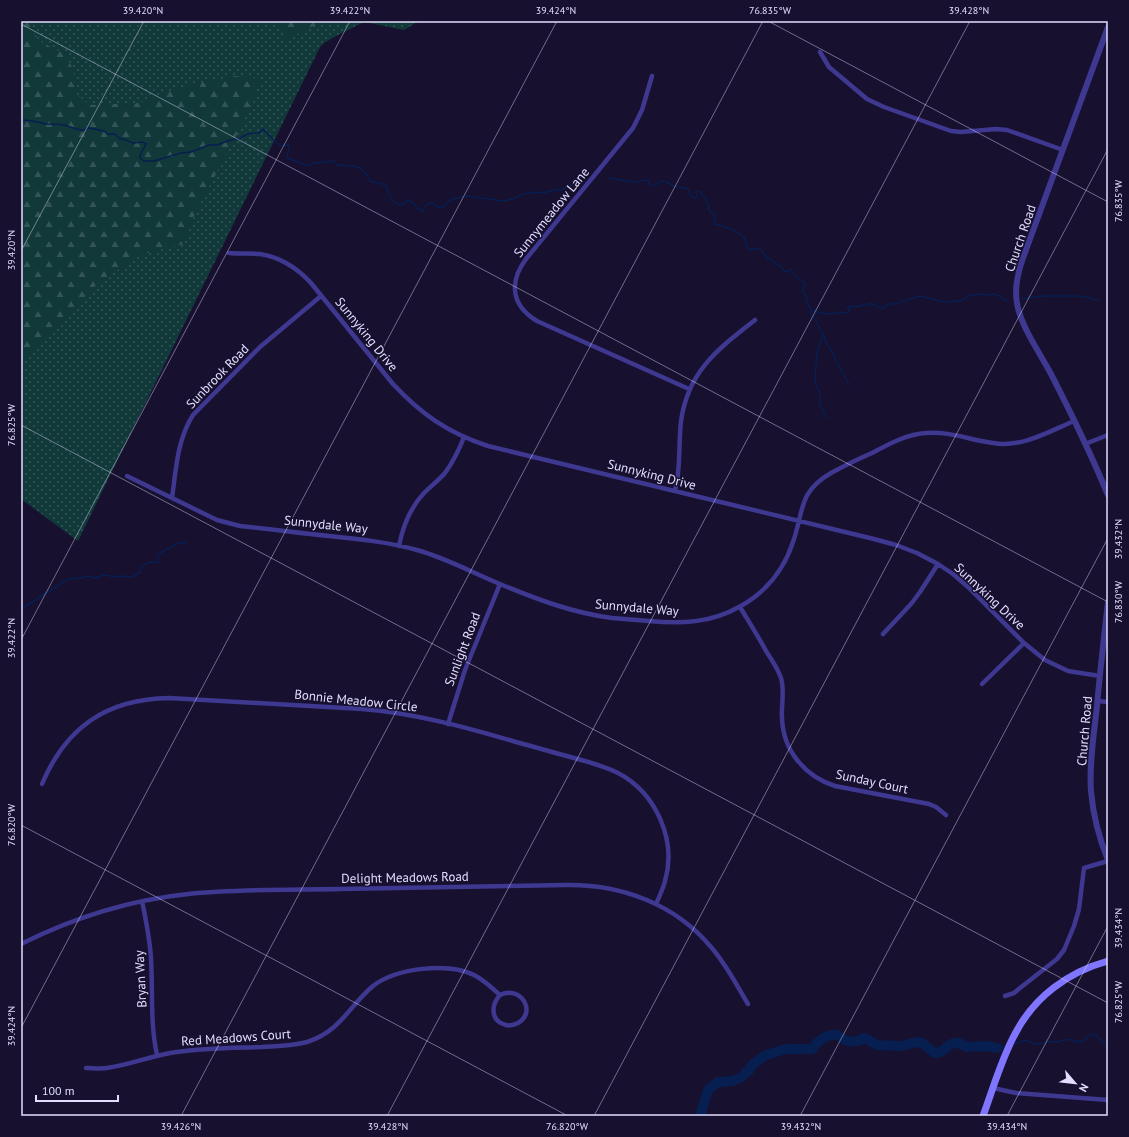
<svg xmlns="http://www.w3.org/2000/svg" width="1129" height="1137" font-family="'PT Sans',sans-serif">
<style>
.grass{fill:url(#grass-dots)}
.forest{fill:url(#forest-firs)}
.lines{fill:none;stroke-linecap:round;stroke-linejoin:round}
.stream{stroke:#071e51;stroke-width:1.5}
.river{stroke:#071e51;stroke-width:10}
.minor{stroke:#3f3891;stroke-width:4.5}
.tertiary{stroke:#3f3891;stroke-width:6}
.secondary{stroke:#7f75ff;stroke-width:7}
.ticks{fill:none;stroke:#e3deff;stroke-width:1;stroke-opacity:0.45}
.labels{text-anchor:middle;stroke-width:3;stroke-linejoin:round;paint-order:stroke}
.street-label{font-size:13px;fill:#e3deff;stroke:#17102f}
.neatline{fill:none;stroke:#e3deff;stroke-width:1.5}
.ticks-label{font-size:10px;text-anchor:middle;fill:#e3deff}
</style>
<defs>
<pattern id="grass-dots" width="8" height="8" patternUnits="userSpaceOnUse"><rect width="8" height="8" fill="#123939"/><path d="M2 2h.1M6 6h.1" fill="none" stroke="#345557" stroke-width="1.8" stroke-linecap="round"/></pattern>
<pattern id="forest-firs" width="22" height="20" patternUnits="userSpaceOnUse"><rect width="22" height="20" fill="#123939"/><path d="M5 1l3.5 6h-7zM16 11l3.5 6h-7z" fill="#345557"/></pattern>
</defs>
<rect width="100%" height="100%" fill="#17102f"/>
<path class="grass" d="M21,21h398l-15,9 -40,-8 -28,14 -12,7 -4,4 -242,494 -57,-42z"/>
<path class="forest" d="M21,21h17l-8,5 9,15 26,13 9,17 1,22 15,12 48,-2 47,-17 50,-10 26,3 -12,30 -12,25 -43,82 -10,28 -41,10 -43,27 -45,46 -30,33 -4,-2z
M279,21h44l-37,19z"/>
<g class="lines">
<path class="stream" d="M21,120c9,0 17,2 26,4 5,0 11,0 16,1 8,1 14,6 22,5l2,-2h2l15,3 4,3h7l5,5c4,-1 9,3 13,4l9,-1 4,2 -5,9 -1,5 4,3h10l27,-8 10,-1 18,-7h8l13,-5 9,-1 8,-5 12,-1 4,-4 17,17 8,-1 1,4 -2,6 1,3 17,7h3l5,-2 13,-1 6,-1h2l4,5 1,-1c5,1 9,1 14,1 8,0 14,8 17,15l16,4c2,9 7,20 17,20l3,-4 4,-1 7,8 6,3c3,-6 2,-8 10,-8l3,3 4,1h3l5,-6 5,-2 14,-3 36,5 10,-2 10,-5 14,-2 6,1 11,-3h7l7,-4 4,-1
M610,178l22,4h6l6,-2 5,1v3c5,4 8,0 11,-3l6,1 8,4 14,3 3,7 3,2h2l1,-6 2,-1c6,5 9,13 11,21l4,1c2,4 0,7 1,11 11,3 22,6 30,15 1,5 1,8 6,11l7,-2 3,2 7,9 2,-1c3,6 6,4 10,8 3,2 3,5 7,6l2,-2h3l2,5 11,8 -2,9 4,4 -1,4 1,3 4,7v3l3,5 9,16 3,8 7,11 2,6 14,25
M1022,299l20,-3h40l17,5
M811,310l14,4 14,-1 2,-1 7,1 1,-1 -1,-5 13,-1 3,-2 3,2 2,-3c5,2 10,5 15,5l2,-3 3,-1h10l4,-3 17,-5 25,6 14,-1 6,-2 2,-3c5,-1 10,-2 14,-2 6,1 8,2 13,0l5,2 5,4h3
M823,334l-6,19 -2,26 1,7 3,5 1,6v8l4,6v4l4,3
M21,609l49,-31 4,1 16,-3 5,2 9,-3 12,2 6,-1 10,1 8,-5 2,-4 4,-4 4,-2 8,1v-8l2,-2 17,-9 10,-2
M1012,1044l9,-2 4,-2c9,3 13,7 23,1 8,3 9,0 17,-1 2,-1 4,0 7,0l5,2 2,-1 2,1 3,-1 6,-6h7l4,6 7,6
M997,1048l10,-2"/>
<path class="river" d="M700,1116l8,-26 10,-8 14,-1 10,-4 4,-5 3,-1 1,-3 3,-4 13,-9 20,-6h26c5,-7 15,-16 25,-14 3,1 5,4 8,5 6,2 14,2 19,-2l3,1 10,6 25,1 14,-4 6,1 13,10 6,-1 8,-7 5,-2h5l8,4 13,-1 3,1 4,-1 10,2"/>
<path class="minor" d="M820,52l9,15 38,32 17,8 67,24 10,1 35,-3 11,1 56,20
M652,76l-10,34 -9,18 -107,131c-18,24 -14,47 11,62l152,68
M229,253c10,1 21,0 31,1 20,3 38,15 51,29l82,101c28,30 55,49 95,62l386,93 22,6 21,8 21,11 15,10 15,13 56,56 21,17 23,11 32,5
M1085,444l23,-9
M127,476l90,44 23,6c30,3 59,7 89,10 30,3 59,6 88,14 29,8 56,23 83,34 36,15 73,29 112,34 12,1 25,2 37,3 32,3 62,2 90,-14 26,-14 45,-37 54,-65 11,-31 5,-50 38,-69 13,-7 27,-14 41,-20 17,-9 35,-19 54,-20 23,-2 44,7 67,10 28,5 55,-11 81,-22
M675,491c1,-6 3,-12 3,-18 2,-17 1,-35 3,-52 7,-50 37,-72 74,-101
M172,498c4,-28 5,-58 21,-83l67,-68 61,-51
M399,546c4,-21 11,-38 25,-53 7,-7 15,-13 21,-20 8,-11 14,-23 19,-36
M740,607c9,15 18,29 26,44 6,9 12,18 15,27 4,13 0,27 1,40 1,32 22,58 53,68l94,18 7,3 10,8
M883,634l28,-30 9,-12 18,-28
M982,684l42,-41
M1097,701l11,1
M448,724l17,-54 35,-86
M42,784c24,-57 65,-85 127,-86l193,11c52,4 103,18 154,33 19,5 39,11 58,16 15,4 30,8 44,15 38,20 59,67 47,108 -2,8 -6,16 -9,23
M142,901c4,19 8,39 9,58 2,32 -1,65 6,96
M21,944c52,-26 109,-44 167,-50 50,-5 101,-4 152,-5 75,-2 151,-2 226,-4 55,-1 109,19 145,62 15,17 25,37 37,57
M1005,996l9,-3 6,-5 37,-29 7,-9 10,-24 5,-17 5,-41 24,-7
M86,1068c7,0 14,1 21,0 23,-3 46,-13 70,-16 28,-4 57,-4 85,-5 15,-1 30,-1 45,-5 34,-11 42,-36 66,-56 23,-18 75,-24 101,-11 10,5 18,13 26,20 21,-10 37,17 18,28 -4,2 -8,3 -12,2 -16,-4 -15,-20 -6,-30
M993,1088l23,5 92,7"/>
<path class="tertiary" d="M1108,27l-85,231c-5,14 -9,29 -6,45 3,22 23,50 34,71 20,39 40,80 57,121
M1108,602c-4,35 -8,69 -11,104 -3,28 -8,57 -6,85 2,24 8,47 17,69"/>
<path class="secondary" d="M983,1116c10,-27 18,-56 32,-82 19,-37 53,-62 93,-73"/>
</g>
<path class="ticks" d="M768,21l340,181M21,24l1087,578M21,251l123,-230M21,425l1087,578M21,640l329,-619M21,825l547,291M21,1028l536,-1007M181,1116l582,-1095M387,1116l583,-1095M594,1116l514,-967M800,1116l308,-578M1007,1116l101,-190"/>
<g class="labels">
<g class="street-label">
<text transform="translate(551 212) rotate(-51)" y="5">Sunnymeadow Lane</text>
<text transform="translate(1020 238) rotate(-71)" y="5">Church Road</text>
<text transform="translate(367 334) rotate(51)" y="5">Sunnyking Drive</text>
<text transform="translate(217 376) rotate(-46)" y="5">Sunbrook Road</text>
<text transform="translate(652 474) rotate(14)" y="5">Sunnyking Drive</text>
<text transform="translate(326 524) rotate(6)" y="5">Sunnydale Way</text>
<text transform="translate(990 596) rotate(43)" y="5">Sunnyking Drive</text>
<text transform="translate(637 607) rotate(5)" y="5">Sunnydale Way</text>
<text transform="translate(462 649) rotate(-69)" y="5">Sunlight Road</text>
<text transform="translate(356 700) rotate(6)" y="5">Bonnie Meadow Circle</text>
<text transform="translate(1084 731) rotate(-85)" y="5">Church Road</text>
<text transform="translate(872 781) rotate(12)" y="5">Sunday Court</text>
<text transform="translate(405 877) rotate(-1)" y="5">Delight Meadows Road</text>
<text transform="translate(140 979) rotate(-93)" y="5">Bryan Way</text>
<text transform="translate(236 1037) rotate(-4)" y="5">Red Meadows Court</text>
</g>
</g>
<rect width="1129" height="1137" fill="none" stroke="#17102f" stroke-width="44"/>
<g transform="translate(1075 1083) rotate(118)" stroke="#17102f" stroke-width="3" paint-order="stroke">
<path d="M0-3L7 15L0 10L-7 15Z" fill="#e3deff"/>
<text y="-6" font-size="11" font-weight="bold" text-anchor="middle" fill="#e3deff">N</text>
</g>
<path d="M36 1095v6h82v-6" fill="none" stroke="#e3deff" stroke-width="2"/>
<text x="42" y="1095" font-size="12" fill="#e3deff" stroke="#17102f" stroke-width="3" paint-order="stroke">100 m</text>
<rect x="22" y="22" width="1085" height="1093" class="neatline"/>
<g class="ticks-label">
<text x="143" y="14">39.420°N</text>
<text x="350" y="14">39.422°N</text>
<text x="556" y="14">39.424°N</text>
<text x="770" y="14">76.835°W</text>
<text x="969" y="14">39.428°N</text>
<text transform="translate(1118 201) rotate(-90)" y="4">76.835°W</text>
<text transform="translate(11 250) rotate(-90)" y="4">39.420°N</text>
<text transform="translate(11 425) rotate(-90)" y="4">76.825°W</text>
<text transform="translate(1118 539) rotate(-90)" y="4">39.432°N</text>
<text transform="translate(1118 602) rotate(-90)" y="4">76.830°W</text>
<text transform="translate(11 638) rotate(-90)" y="4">39.422°N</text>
<text transform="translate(11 825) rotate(-90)" y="4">76.820°W</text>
<text transform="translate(1118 928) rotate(-90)" y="4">39.434°N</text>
<text transform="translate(1118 1002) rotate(-90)" y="4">76.825°W</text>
<text transform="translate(11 1026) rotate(-90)" y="4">39.424°N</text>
<text x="181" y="1130">39.426°N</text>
<text x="388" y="1130">39.428°N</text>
<text x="567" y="1130">76.820°W</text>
<text x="801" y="1130">39.432°N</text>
<text x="1007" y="1130">39.434°N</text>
</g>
</svg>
